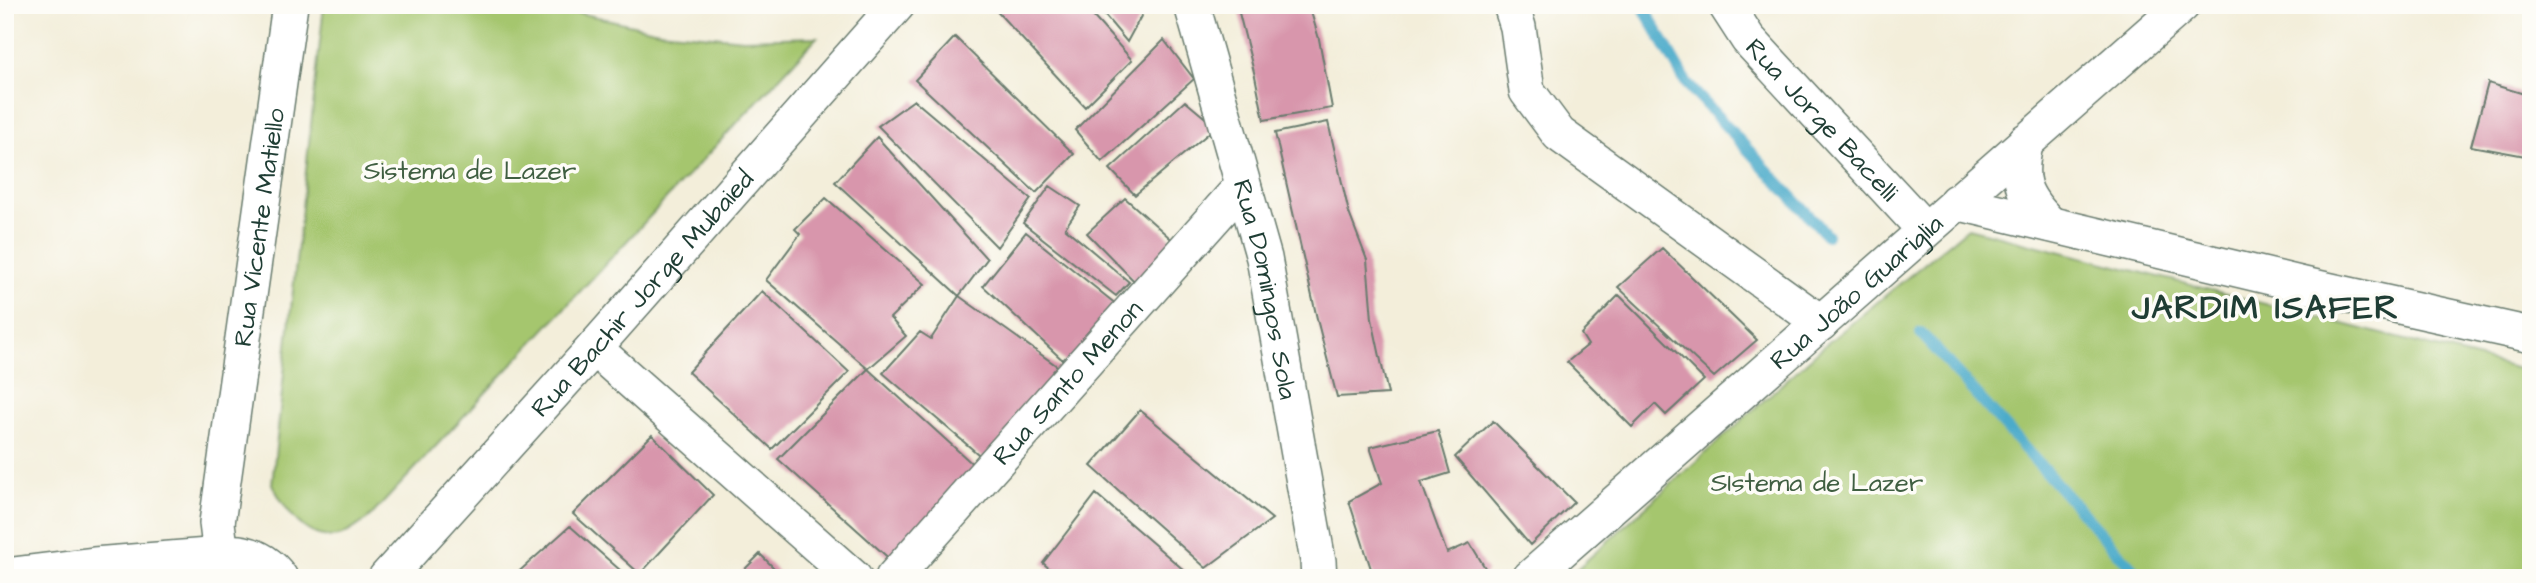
<svg xmlns="http://www.w3.org/2000/svg" width="2536" height="583" font-family="'Architects Daughter',sans-serif">
<style>
.green{fill:#a5c66e;stroke:#628251;stroke-width:2}
.lines{fill:none;stroke-linecap:round;stroke-linejoin:round}
.stream{stroke:#4babca;stroke-width:12}
.building{fill:#d896ac}
.minor-casing{stroke:#697b6e;stroke-width:38}
.minor{stroke:#fff;stroke-width:35}
.labels{text-anchor:middle;stroke-width:7;stroke-linejoin:round;paint-order:stroke}
.street-label{font-size:26px;fill:#1f3d34;stroke:#fdfcf7}
.park-label{font-size:26px;fill:#405f42;stroke:#fdfcf7}
.district-label{font-size:33px;font-weight:bold;letter-spacing:2px;fill:#1f3d34;stroke:#fdfcf7}
</style>
<rect width="100%" height="100%" fill="#fdfcf7"/>
<filter id="ink" filterUnits="userSpaceOnUse"><feTurbulence type="fractalNoise" baseFrequency=".0143" numOctaves="2"/><feDisplacementMap in="SourceGraphic" scale="14" xChannelSelector="R" yChannelSelector="G"/><feConvolveMatrix kernelMatrix="1 2 1 2 8 2 1 2 1" color-interpolation-filters="sRGB"/></filter>
<filter id="wash" filterUnits="userSpaceOnUse"><feTurbulence type="fractalNoise" baseFrequency=".00686" numOctaves="4" result="noise"/><feDisplacementMap in="SourceGraphic" scale="28" xChannelSelector="R" yChannelSelector="G"/><feGaussianBlur stdDeviation="1.57" result="paint"/><feColorMatrix in="noise" values="0 0 0 0 0 0 0 0 0 0 0 0 0 0 0 0 0 1.4 0 .05"/><feComposite in="paint" operator="in"/></filter>
<g filter="url(#wash)">
<rect width="100%" height="100%" fill="#f3eeda"/>
<path class="green" d="M324,5h220l115,26 84,8 74,-2 -449,482c-8,5 -20,15 -29,17 -34,6 -53,-26 -67,-52z
M1968,228l563,144v206h-964l258,-233z"/>
<g class="lines">
<path class="stream" d="M1642,5l45,79 140,151
M1921,333l220,245"/>
</g>
<g id="blocks">
<path class="building" d="M991,5h92l49,55 -47,47z
M1096,5h51l-20,37z
M1237,5h72l10,34 13,69 -68,12 -9,-44z
M955,37l119,117 -38,39 -121,-113z
M1164,40l30,39 -92,83 -27,-32z
M2488,83l43,13v61l-60,-11z
M914,100l117,99 -34,48 -119,-121z
M1185,101l31,26 -81,68 -25,-26z
M1328,122l21,91 18,47 5,59 16,75 -51,3 -19,-74 -43,-190z
M877,137l110,122 -28,37 -124,-114z
M1050,186l30,20 -15,22 64,54 -13,14 -93,-73z
M826,198l99,86 -35,34 16,18 -38,33 -102,-89 34,-46 -5,-5z
M1125,198l53,47 -38,42 -53,-54z
M1026,232l96,77 -55,55 -84,-78z
M1662,248l95,92 -43,37 -96,-90z
M762,291l87,81 -77,77 -84,-77z
M1619,295l85,85 -38,35 -11,-11 -23,23 -65,-65 21,-17 -7,-11z
M959,296l105,75 -80,88 -101,-86 37,-41 11,7z
M868,369l109,99 -84,94 -115,-103z
M1140,410l132,109 -66,49 -115,-102z
M1493,421l81,81 -44,43 -75,-88z
M1438,431l12,42 -29,9 26,71 23,-10 17,28 -7,7h-106l-25,-77 33,-18 -12,-36z
M652,435l61,60 -73,79 -67,-60z
M1096,494l97,84h-133l-17,-15z
M570,526l59,52h-113l-2,-2z
M760,554l24,24h-48z"/>
</g>
</g>
<g filter="url(#ink)">
<use href="#blocks" fill-opacity="0" stroke="#697b6e" stroke-width="2"/>
<g class="lines">
<g class="minor-casing">
<g id="minor">
<path id="s1" d="M1192,5l72,253 54,303 1,17"/>
<path d="M1511,5l7,22 9,64 32,43 262,189"/>
<path id="s2" d="M1726,5l22,34 177,191"/>
<path d="M2026,141c-10,39 -4,55 24,83"/>
<path d="M1956,202l348,83 227,50"/>
<path d="M594,348l260,230"/>
<path id="s3" d="M221,555l-4,-32 73,-518"/>
<path d="M202,566c24,-23 60,-14 78,12"/>
<path d="M5,576l89,-11 127,-10"/>
<path id="s4" d="M386,578l208,-230 303,-343"/>
<path id="s5" d="M893,578l350,-393"/>
<path id="s6" d="M1530,578l652,-573"/>
</g>
</g>
<use href="#minor" class="minor"/>
</g>
</g>
<g class="labels">
<g class="street-label">
<text dy="9" stroke="none"><textPath href="#s2" startOffset="150">Rua Jorge Bacelli</textPath></text>
<text dy="9" stroke="none"><textPath href="#s3" startOffset="331">Rua Vicente Matiello</textPath></text>
<text dy="9" stroke="none"><textPath href="#s1" startOffset="294">Rua Domingos Sola</textPath></text>
<text dy="9" stroke="none"><textPath href="#s6" startOffset="434">Rua João Guariglia</textPath></text>
<text dy="9" stroke="none"><textPath href="#s4" startOffset="383">Rua Bachir Jorge Mubaied</textPath></text>
<text dy="9" stroke="none"><textPath href="#s5" startOffset="262">Rua Santo Menon</textPath></text>
</g>
<g class="park-label">
<text x="470" y="179">Sistema de Lazer</text>
<text x="1817" y="491">SIstema de Lazer</text>
</g>
<g class="district-label">
<text x="2266" y="318">JARDIM ISAFER</text>
</g>
</g>
<rect width="2536" height="583" fill="none" stroke="#fdfcf7" stroke-width="28"/>
</svg>
